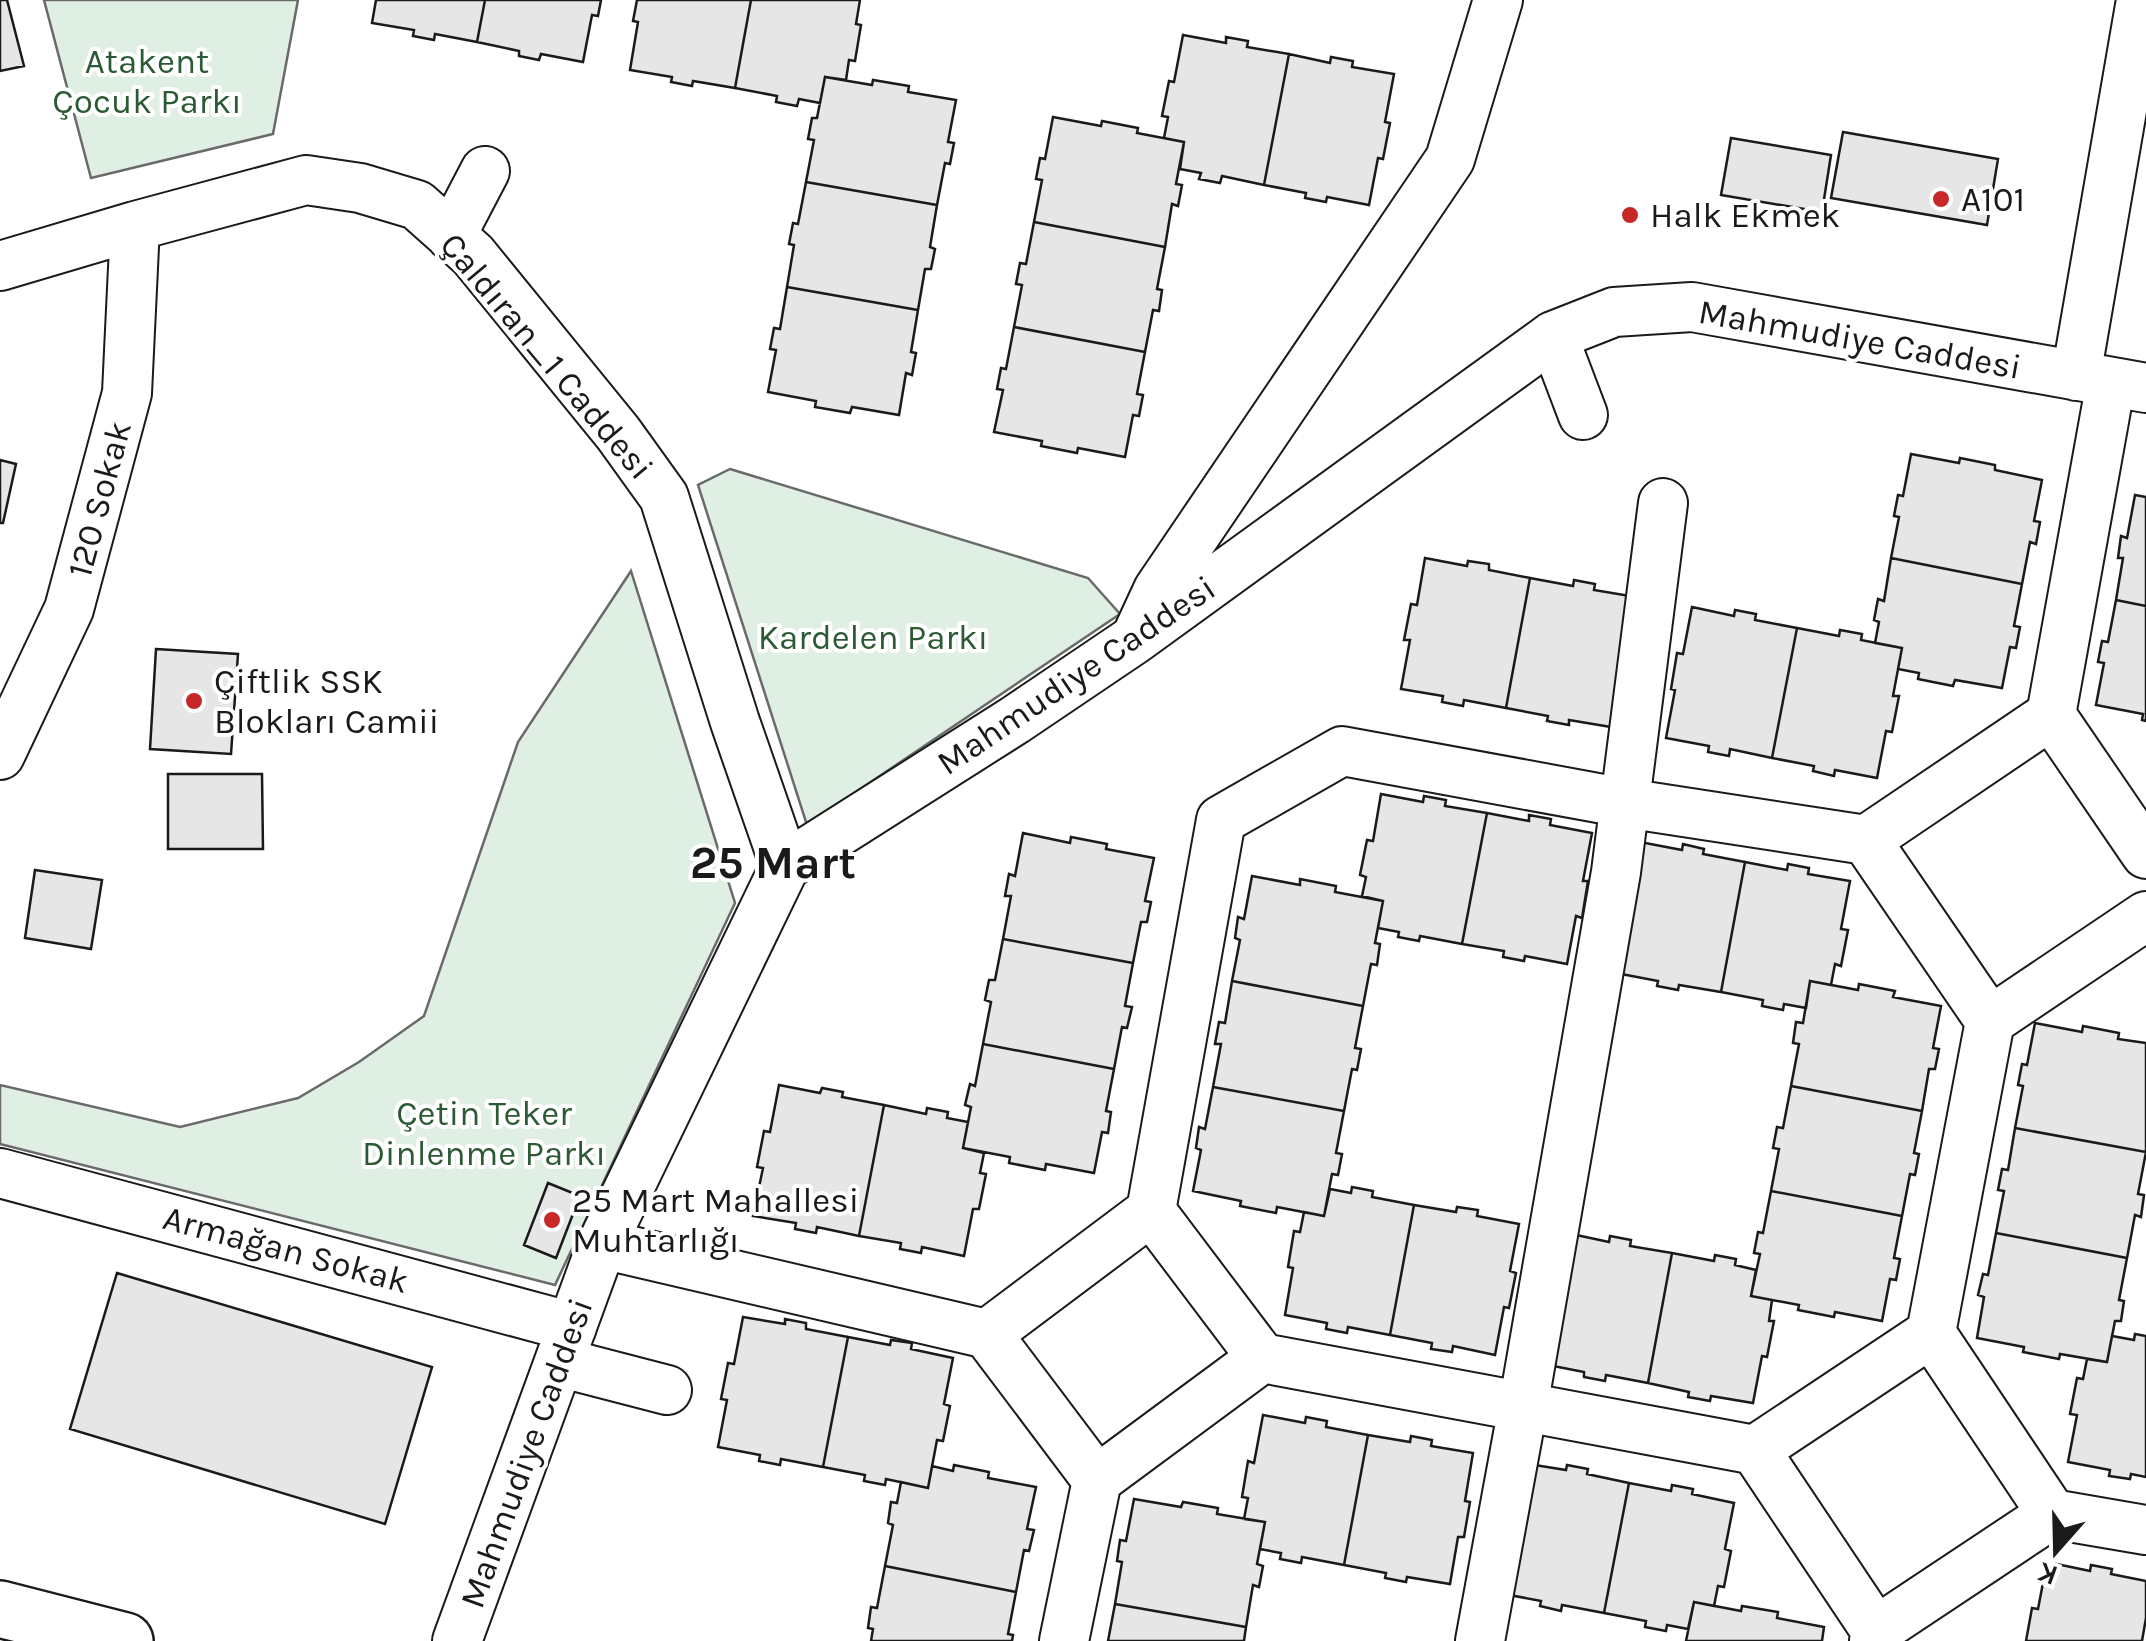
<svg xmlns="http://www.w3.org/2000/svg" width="2146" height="1641" font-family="Karla,sans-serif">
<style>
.green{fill:#e0efe3;stroke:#6a6a6a;stroke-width:2.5}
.building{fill:#e6e6e6;stroke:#1a1a1a;stroke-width:2.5}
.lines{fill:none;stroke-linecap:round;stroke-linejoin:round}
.minor-casing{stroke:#1a1a1a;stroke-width:52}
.major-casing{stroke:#1a1a1a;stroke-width:60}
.minor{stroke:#fff;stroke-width:48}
.major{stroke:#fff;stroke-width:55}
.poi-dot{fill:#c62828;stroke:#fff;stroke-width:4}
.labels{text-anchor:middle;stroke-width:8;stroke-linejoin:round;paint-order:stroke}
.park-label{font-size:35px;fill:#2b5a34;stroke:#fff}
.poi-label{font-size:35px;fill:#1a1a1a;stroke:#fff;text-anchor:start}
.street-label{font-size:35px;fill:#1a1a1a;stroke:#fff}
.district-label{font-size:45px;font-weight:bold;fill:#1a1a1a;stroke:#fff}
</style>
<rect width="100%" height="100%" fill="#fff"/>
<path class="green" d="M44,0h254l-25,134 -182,44z
M730,469l358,109 32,36 -313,211 -109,-340z
M631,571l104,332 -180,382 -555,-141v-59l180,42 118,-29 61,-36 65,-46 94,-274z"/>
<path class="building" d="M0,0h7l17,66 -24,5z
M376,0h109l-8,42 -42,-8 -1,6 -21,-4 1,-6 -42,-7z
M485,0h116l-3,16 -6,-1 -9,47 -42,-8 -2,6 -20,-4v-5l-42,-9z
M637,0h114l-16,88 -42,-7 -1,5 -21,-4 1,-5 -42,-7 8,-48 -5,-1z
M751,0h109l-4,24 5,1 -6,36 -6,-1 -3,20 -21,-3 -5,26 -21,-4 -2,7 -21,-4 1,-6 -42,-8z
M1183,35l43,8v-6l22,4 -1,6 42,7 -25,131 -42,-9 -2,7 -21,-4 2,-6 -21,-4 4,-27 -20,-4 4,-21 -6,-1 7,-35 5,1z
M1289,54l41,9 1,-6 22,4 -1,6 42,7 -9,48 5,1 -7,36 -5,-1 -9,47 -42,-8 -1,5 -21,-4 1,-5 -42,-8z
M825,77l47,8 1,-5 36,6 -1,6 48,8 -8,42 6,1 -4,21 -5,-1 -8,42 -131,-23 8,-42 -6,-1 4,-21h5z
M1053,117l48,9 1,-5 36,7 -1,5 47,9 -8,42 6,1 -4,21 -6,-2 -7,43 -131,-25 8,-42 -6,-1 4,-21 5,1z
M1843,132l155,27 -11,66 -156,-27z
M1731,138l100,17 -9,57 -101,-17z
M806,182l131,23 -7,42 5,2 -4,20h-6l-7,41 -131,-23 7,-42 -5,-1 4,-21 5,1z
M1034,222l131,25 -8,42 5,1 -3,21 -6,-1 -8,42 -131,-25 8,-42 -6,-1 4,-21 6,1z
M787,287l131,23 -7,42 5,1 -4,22 -6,-2 -7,42 -47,-8 -2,6 -35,-6 1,-6 -48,-9 8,-42 -6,-1 4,-21 6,1z
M1014,327l131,25 -8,42 6,1 -4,21 -6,-1 -8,42 -47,-9 -1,5 -36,-7 1,-5 -48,-9 9,-42 -6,-1 4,-21 5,1z
M1911,454l48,9 1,-5 35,7v5l47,10 -8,41 6,1 -4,22 -6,-2 -8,42 -131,-26 8,-41 -5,-1 4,-21 5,1z
M0,460l16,4 -13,59h-3z
M2135,495l11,2v109l-30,-6 7,-42h-5l3,-22 6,2z
M1425,558l42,8 1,-5 21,3v6l41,8 -24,130 -42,-8 -1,6 -21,-4 1,-6 -42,-7 9,-49h-6l7,-36 6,1z
M1891,558l131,26 -8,42 6,1 -4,21 -6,-1 -8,41 -47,-8 -2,6 -35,-7 1,-6 -21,-4 4,-21 -27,-5 4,-21 -5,-2 4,-21 6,2z
M1530,578l43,8 1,-6 21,4 -1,6 42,7 -25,130 -42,-7v5l-22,-4 1,-5 -42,-8z
M2116,600l30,6v115l-4,-1 1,-6 -47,-9 8,-42 -6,-1 4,-21 6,1z
M1692,607l42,9 1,-6 21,4 -1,6 42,8 -25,130 -42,-9 -1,7 -21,-4 1,-6 -43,-8 9,-48 -4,-1 6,-36 6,1z
M1797,628l42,8 1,-6 22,4 -1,6 41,8 -9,48h6l-7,36 -6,-1 -9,47 -42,-8 -1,6 -21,-5 1,-5 -42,-8z
M156,649l82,5 -7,100 -81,-5z
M168,774h94l1,75h-95z
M1381,794l42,8 1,-6 22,4 -1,6 42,7 -25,131 -42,-8 -1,5 -21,-4 1,-5 -21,-4 5,-27 -21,-5 4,-19 -6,-2 7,-35 6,1z
M1487,813l42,8v-6l22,4 -1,6 42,8 -9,48h5l-6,37 -6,-2 -9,48 -42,-8 -1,5 -21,-4 1,-6 -42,-7z
M1023,833l47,10 1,-6 36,7 -1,5 48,9 -9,43 6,1 -4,20h-6l-8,41 -130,-24 8,-43h-6l4,-22 6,2z
M1640,842l42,8 1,-6 21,5 -1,5 42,8 -24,130 -42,-7 -1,5 -21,-4 1,-5 -42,-8z
M1745,862l42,8 1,-6 21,4 -1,6 42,7 -9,48 7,1 -7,36 -6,-2 -4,21 -21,-4 -4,27 -22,-4 -1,6 -21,-4 1,-6 -42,-8z
M35,870l67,10 -11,69 -66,-11z
M1252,876l48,9v-6l36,7 -1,6 48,9 -8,42 5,1 -3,21 -6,-1 -8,42 -131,-25 8,-41 -5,-2 3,-21 6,2z
M1003,939l130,24 -8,43 7,1 -5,21 -5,-1 -8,42 -131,-25 8,-42 -6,-2 4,-20h6z
M1232,981l131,25 -8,42 6,1 -4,21 -5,-1 -8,42 -131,-24 8,-43h-6l4,-22 6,1z
M1810,981l48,9 1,-6 36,7 -2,6 48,9 -8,42 6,1 -4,20h-6l-7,42 -131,-25 8,-42 -6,-1 3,-21 7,1z
M2035,1023l47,9 1,-6 36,7 -1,6 28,4v109l-131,-24 8,-42 -5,-1 4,-21 5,1z
M983,1044l131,25 -8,42 5,1 -3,21 -6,-1 -8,41 -48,-9 -1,6 -36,-7 1,-6 -47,-9 8,-41 -6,-2 5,-21 5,2z
M779,1085l41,8 2,-5 21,4 -1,5 42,8 -25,131 -42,-9 -1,6 -21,-4 1,-6 -43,-7 10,-48 -6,-1 7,-36 6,1z
M1791,1086l131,25 -8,42 5,1 -4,21 -5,-1 -8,42 -131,-25 8,-42 -6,-1 4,-21 6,1z
M1213,1087l131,24 -8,42 6,1 -4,21 -6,-1 -8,42 -47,-9 -1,6 -36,-7 1,-5 -48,-10 8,-41 -5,-2 3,-21 6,2z
M884,1105l42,9 1,-6 21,4 -1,6 21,4 -5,26 21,5 -4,20 6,1 -7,35h-6l-9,47 -42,-9 -1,6 -21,-4 1,-6 -42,-7z
M2015,1128l131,24 -8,42 6,1 -3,22 -6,-2 -8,43 -131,-25 8,-42 -6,-1 4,-21 6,1z
M548,1183l32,13 -24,62 -32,-13z
M1352,1187l21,4 -1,6 42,8 -24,130 -42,-8 -1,6 -21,-4 1,-6 -42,-8 8,-47 -5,-1 6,-36 6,1 4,-20 20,4 6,-27 21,4z
M1771,1191l131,25 -8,42 6,1 -4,21 -6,-1 -8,42 -47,-9 -1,5 -36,-7 1,-5 -48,-9 9,-42 -6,-1 4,-21 5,1z
M1414,1205l42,7 1,-5 21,3 -1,6 42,8 -9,47 6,2 -7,35 -5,-1 -9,48 -42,-9 -1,6 -21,-3 1,-6 -42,-8z
M1567,1233l42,9 1,-6 21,4 -1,6 42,7 -24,130 -42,-8 -1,6 -21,-4v-5l-41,-8z
M1996,1233l131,25 -8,42 5,1 -3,20h-6l-8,41 -47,-8 -1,5 -36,-7 1,-5 -47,-9 7,-41 -6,-2 5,-21 5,1z
M1672,1253l42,8 1,-6 21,4 -1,6 21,5 -5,26 21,4 -3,21h5l-7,36 -5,-1 -9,47 -42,-7 -1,5 -22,-4 1,-5 -41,-9z
M117,1273l315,94 -47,157 -315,-95z
M743,1317l42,7v-5l21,4v6l42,8 -25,130 -42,-8 -1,6 -21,-4 1,-6 -42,-8 9,-47 -6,-1 7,-36 6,1z
M2135,1334l11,2v141l-15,-3 -1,5 -21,-3 1,-6 -42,-8 9,-47 -7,-1 7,-36 6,1 4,-20 20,3 5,-26 22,4z
M848,1337l42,8 1,-5 21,3 -1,6 42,9 -9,46 6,2 -7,35 -6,-1 -9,48 -42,-9 -1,6 -21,-4 1,-6 -42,-8z
M1263,1415l42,8 1,-6 21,4 -1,6 42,8 -24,130 -42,-8 -1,6 -21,-4 1,-6 -21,-4 5,-27 -21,-3 4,-21 -6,-1 6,-36 6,2z
M1368,1435l42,7 1,-6 21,4 -1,6 42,7 -8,48 5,1 -6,35h-6l-8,47 -43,-7 -1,5 -21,-4 1,-5 -42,-8z
M1523,1463l43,7 1,-5 21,4 -1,5 42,9 -25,130 -42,-8 -1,6 -21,-5 1,-5 -42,-8z
M954,1465l35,7 -1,6 48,9 -9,42 7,1 -5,21 -5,-1 -8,42 -131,-26 8,-41 -5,-2 3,-21 6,1 4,-21 27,6 4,-22 21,5z
M1629,1483l42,8 1,-6 21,4 -1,5 42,9 -9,46 6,2 -7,36 -6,-1 -4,20 -20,-4 -6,27 -21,-4 -1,6 -21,-4 1,-6 -42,-8z
M1134,1499l47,8 2,-5 35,6 -1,6 48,8 -8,42 6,2 -4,21 -6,-2 -7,42 -131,-23 7,-42 -5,-1 3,-21 6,1z
M2047,1562l43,9 1,-6 21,4 -1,5 35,7v37l-4,23h-116l6,-33 6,1z
M885,1566l131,26 -8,42 5,1 -1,6h-141l2,-12 -5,-1 3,-21 6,1z
M1694,1602l47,9 1,-5 36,6 -1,6 47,9 -2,14h-136z
M1115,1604l131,23 -2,14h-136z"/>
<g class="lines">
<g class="minor-casing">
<path id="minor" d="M451,236l34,-65
M0,266l135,-40 171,-46 54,8 57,17 56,50 145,178 46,64 71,225 50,144
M1553,336l30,79
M2076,376l65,-376
M2111,382l-60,333 95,139
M1139,631l19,-41 292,-431 48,-159
M0,755l69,-146 58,-216 8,-167
M1990,1021l-124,-181 185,-125
M0,1173l572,154
M1151,1211l111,147
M602,1244l385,90
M559,1362l108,28
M1755,1450l176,-117
M1097,1480l-110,-146 164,-123 70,-391 121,-69 283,52 241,37
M2052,1514l-121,-181 59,-312 156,-105
M457,1641l145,-397 183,-378 230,-146 120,-81 418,-303 61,-24 78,-5 454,81
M1064,1641l33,-161 165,-122 493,92 121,181
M1480,1641l43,-234 93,-535 47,-369
M1874,1641l2,-10 176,-117 94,16"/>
</g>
<g class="major-casing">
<path id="major" d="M0,1609l125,32"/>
</g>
<use href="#minor" class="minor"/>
<use href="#major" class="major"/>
</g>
<g class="poi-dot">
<circle cx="1941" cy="199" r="10"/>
<circle cx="1630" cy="215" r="10"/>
<circle cx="194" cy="701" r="10"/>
<circle cx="552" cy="1220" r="10"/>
</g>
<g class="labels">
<g class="park-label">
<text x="147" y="73">Atakent<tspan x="147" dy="40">Çocuk Parkı</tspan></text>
<text x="873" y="649">Kardelen Parkı</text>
<text x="484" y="1125">Çetin Teker<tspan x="484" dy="40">Dinlenme Parkı</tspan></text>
</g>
<g class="poi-label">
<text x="1961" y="211">A101</text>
<text x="1650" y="227">Halk Ekmek</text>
<text x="214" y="693">Çiftlik SSK<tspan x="214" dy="40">Blokları Camii</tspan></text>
<text x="572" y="1212">25 Mart Mahallesi<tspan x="572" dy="40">Muhtarlığı</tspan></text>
</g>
<g class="street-label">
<text transform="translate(1860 339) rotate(10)" y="12">Mahmudiye Caddesi</text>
<text transform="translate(547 356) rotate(50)" y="12">Çaldıran_1 Caddesi</text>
<text transform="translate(99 499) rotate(-75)" y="12">120 Sokak</text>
<text transform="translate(1076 675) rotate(-34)" y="12">Mahmudiye Caddesi</text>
<text transform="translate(286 1249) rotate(15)" y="12">Armağan Sokak</text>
<text transform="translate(526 1453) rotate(-70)" y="12">Mahmudiye Caddesi</text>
</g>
<g class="district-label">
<text x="773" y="878">25 Mart</text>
</g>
</g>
<g transform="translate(2056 1551) rotate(200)" stroke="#ffffff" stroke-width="8" paint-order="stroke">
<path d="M0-8L18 38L0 25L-18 38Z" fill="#1a1a1a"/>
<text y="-15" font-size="28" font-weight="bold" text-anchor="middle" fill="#1a1a1a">K</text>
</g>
</svg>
